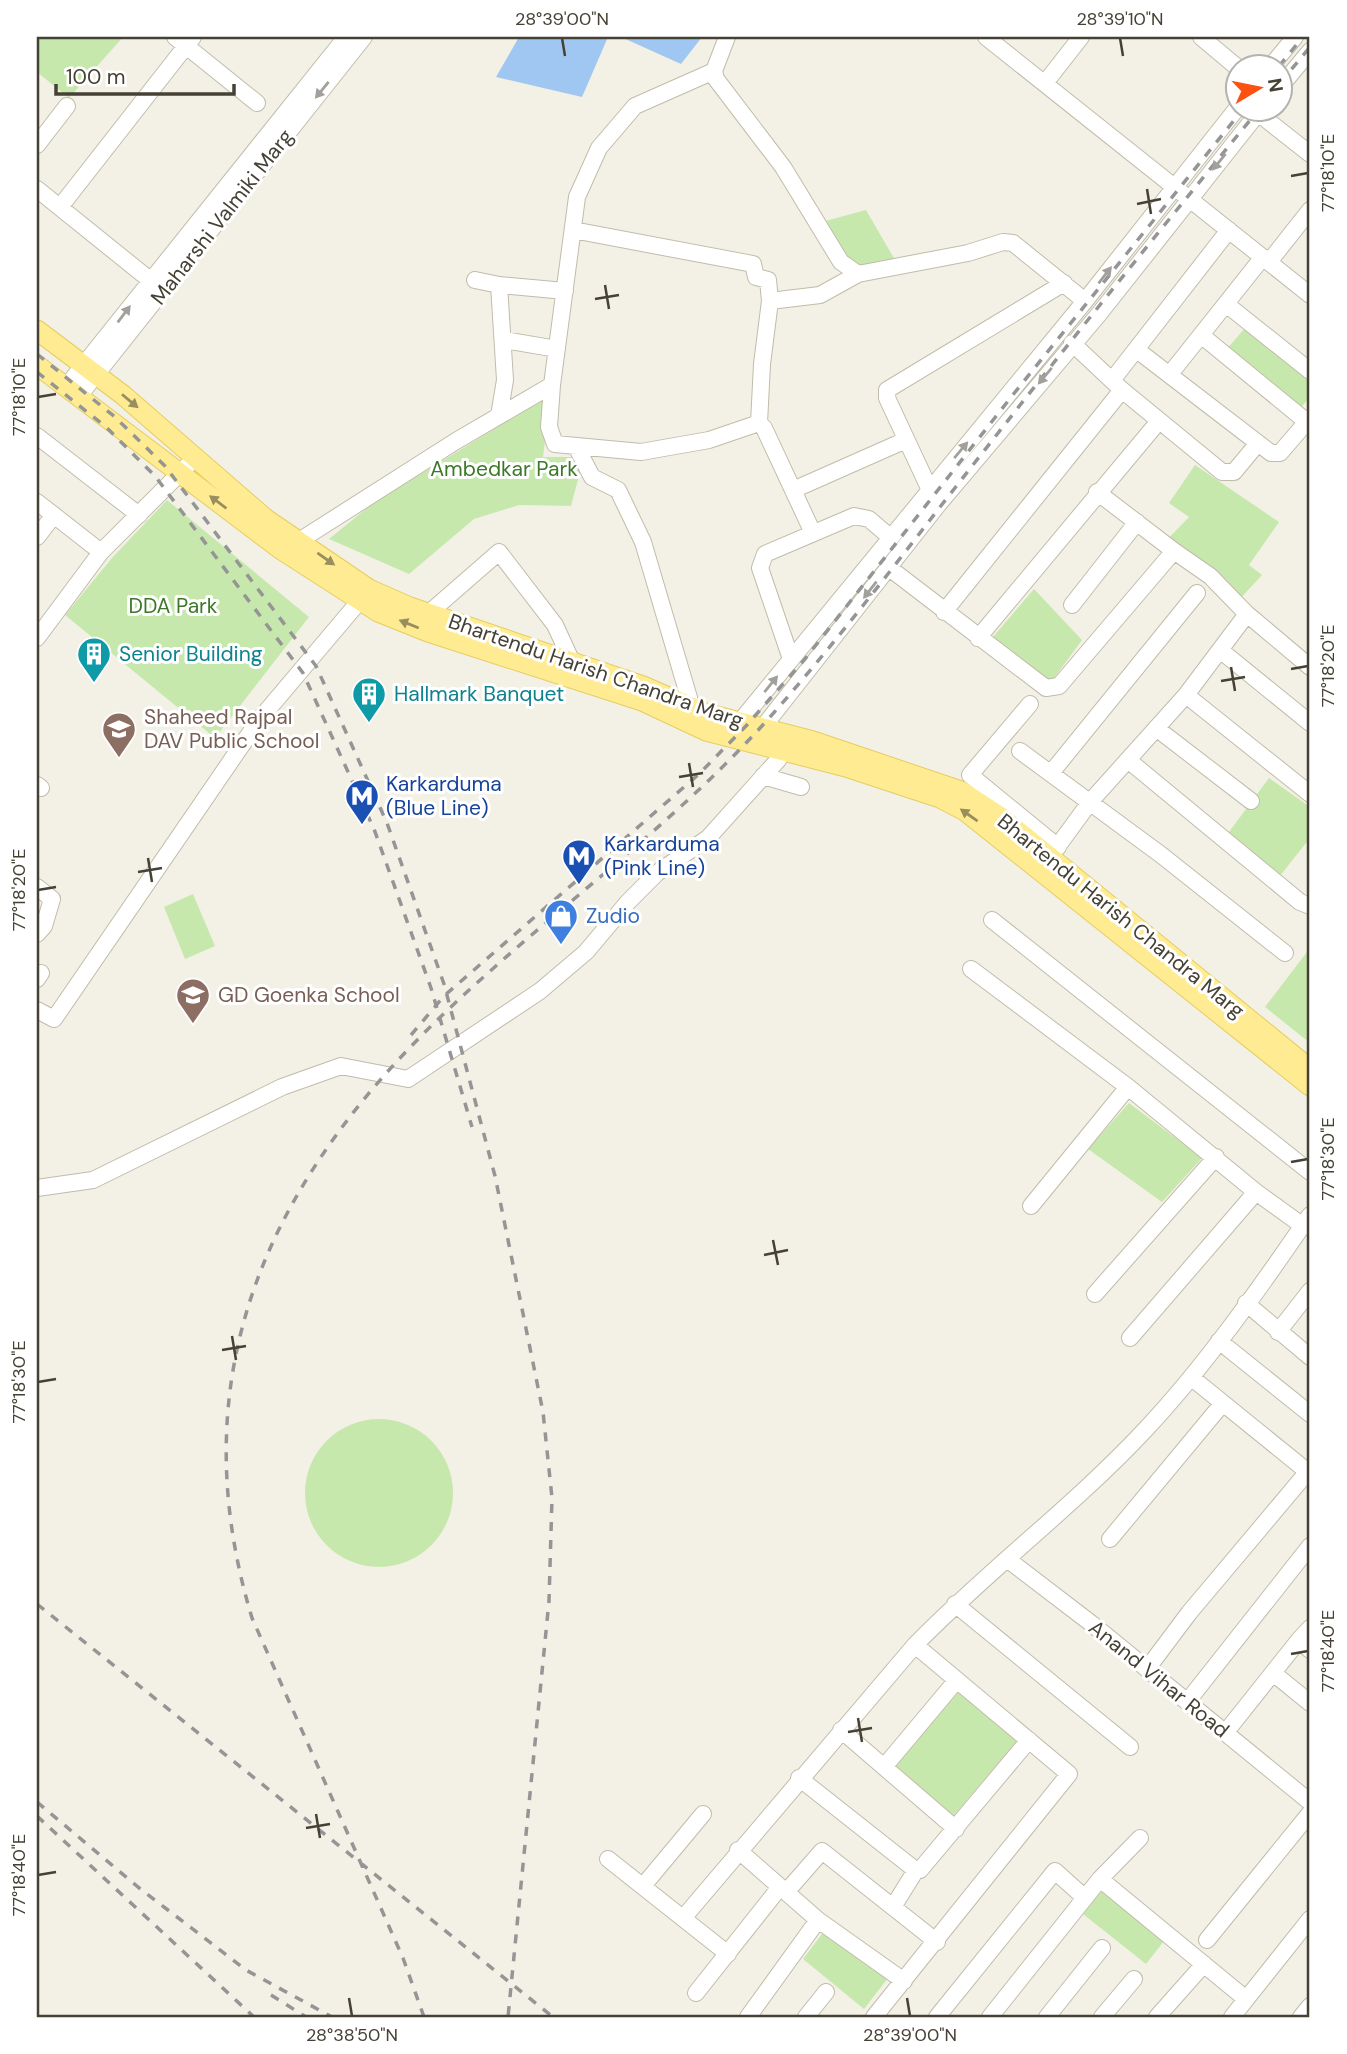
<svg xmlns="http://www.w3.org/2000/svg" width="1347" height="2054" font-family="'DM Sans',sans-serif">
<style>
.green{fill:#c7e8ad}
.water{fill:#a0c7f1}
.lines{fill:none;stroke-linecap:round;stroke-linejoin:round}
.minor-casing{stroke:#c1bcaa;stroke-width:18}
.major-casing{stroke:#e5cd60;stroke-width:21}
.minor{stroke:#fff;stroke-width:16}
.major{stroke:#ffec92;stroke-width:19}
.rail{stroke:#959595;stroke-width:3.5;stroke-dasharray:9 9;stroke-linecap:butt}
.oneway{fill:#a2a09a}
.oneway2{fill:#998e5e}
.ticks{fill:none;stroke:#454134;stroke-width:2.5}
.labels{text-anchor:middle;stroke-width:6;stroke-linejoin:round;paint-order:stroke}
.street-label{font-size:21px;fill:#454134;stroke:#fff}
.park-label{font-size:21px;fill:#3c7827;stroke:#fff}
.culture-label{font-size:21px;fill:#0d838f;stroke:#fff;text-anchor:start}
.education-label{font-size:21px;fill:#785e54;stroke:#fff;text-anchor:start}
.transit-label{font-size:21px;fill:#164399;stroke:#fff;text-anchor:start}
.shop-label{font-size:21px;fill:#366cbe;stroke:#fff;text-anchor:start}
.neatline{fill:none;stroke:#454134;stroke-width:2.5}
.ticks-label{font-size:18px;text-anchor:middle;fill:#454134}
</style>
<rect width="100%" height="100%" fill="#f3f0e5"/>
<path class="green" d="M37,37h86l-54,61 -32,-26z
M866,210l29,50 -52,13 -25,-50z
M1246,327l64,48v22l-18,21 -74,-59z
M546,397l4,3 -7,57h41l-13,49 -52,-1 -45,14 -65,55 -80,-35 43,-35z
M1195,465l84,57 -30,43 13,10 -25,27 -74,-58 26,-27 -20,-14z
M167,500l142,117 -94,121 -150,-123 47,-57z
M1034,589l48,51 -33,45 -57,-47z
M1269,778l41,29v31l-31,39 -50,-45z
M193,894l22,52 -30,13 -21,-52z
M1310,948v95l-45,-36z
M1129,1103l73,55 -40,44 -74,-53z
M305 1493a74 74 0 1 1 148 0a74 74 0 1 1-148 0Z
M962,1688l58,49 -70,83 -58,-50z
M1105,1887l62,50 -21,27 -63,-50z
M828,1926l60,52 -24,31 -61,-50z"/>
<path class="water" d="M519,37h89l-26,60 -86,-20z
M621,37h81l-21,27z"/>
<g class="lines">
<g class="minor-casing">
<path id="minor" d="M175,37l82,66
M727,37l-13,34 2,8 67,88 58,95 17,12 110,-21 35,-11 10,1 72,58
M986,37l324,258
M1201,37l37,31
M1271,66l24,-29
M714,71l-79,35 -36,42 -22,49 -25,188 -3,42 6,17 86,8 68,-12 50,-17 5,5 49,105
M1045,83l36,-46
M1280,87l30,-36
M1258,113l52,41
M37,145l30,-39
M37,189l113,91
M60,207l133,-170
M573,230l180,34 3,13 12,3 2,21 -8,63 -3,59
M1269,262l41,-52
M475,280l24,5
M770,301l50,-6 38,-21
M1226,304l84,67
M1201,335l106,87
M504,340l53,9
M1072,343l50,47 100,82h12l24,-29
M1137,350l134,103h9l30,-35
M1170,374l93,-117
M1113,379l116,-149
M66,387l280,-350
M79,396l285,-359
M499,416l6,-36 -6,-95 66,6
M37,436l102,79
M577,448l15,29 26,13 25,52 49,166
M929,488l-42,-90v-8l177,-107
M793,490l113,-50
M37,502l64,50
M37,537l17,-22
M299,541l157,-100 96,-56
M1174,551l36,25 37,38 63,53
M888,567l158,121 13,-2 115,-135 -77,-59
M1072,605l65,-83
M944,612l178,-222
M429,613l70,-61 56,73 17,37
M37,638l64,-86 86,-86
M978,638l181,-217
M1220,650l90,73
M791,659l-31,-91 5,-14 89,-38 15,3 21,18
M1186,695l124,99
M1030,704l-60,71 88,72
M1156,728l95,73
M734,729l351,-428 153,-194
M756,736l181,-230 162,-192 163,-206
M1020,751l140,103 125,99
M1128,760l172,142 10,4
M1051,773l146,-180
M763,776l38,11
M37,785l4,3
M1044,865l46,-63 96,-107 61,-81
M37,887l15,12 -8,27 -7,8
M992,920l318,252
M971,969l157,118 128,105 47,34
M37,979l4,-6
M37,1010l17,9 205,-299 109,-129
M37,1188l56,-8 189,-93 59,-21 67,13 132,-88 46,-39 42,-50 29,-29 51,-35 70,-78 11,-19
M1031,1206l97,-119
M1095,1294l121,-137
M1246,1303l64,54
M1278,1332l32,-41
M1130,1338l126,-146
M1219,1341l91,73
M1192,1378l116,94
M1110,1539l113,-136
M1007,1559l85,65 218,178
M955,1604l175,143
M1310,1628l-11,12 11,10
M915,1645c73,-75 158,-138 230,-215 61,-65 114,-141 165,-215
M1147,1669l42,-56 121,-144
M1273,1673l37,30
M1187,1702l123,-156
M841,1730l115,99
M1225,1733l74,-93
M884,1767l72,-86
M799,1778l114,90 7,2 109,-130
M738,1850l80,70 86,61
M608,1859l120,95
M1100,1879l146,120
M643,1886l60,-72
M787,1891l35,-40 115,91
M893,1907l23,-37
M684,1917l231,-272 154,129 -195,243
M1207,1940l103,-127
M696,1993l84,-106
M748,2017l70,-97
M806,2017l20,-25
M937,2017l118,-146 30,27
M990,2017l110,-138 40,-41
M1047,2017l55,-69
M1102,2017l32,-38
M1157,2017l47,-53
M1232,2017l78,-98
M1301,2017l9,-11"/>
</g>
<g class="major-casing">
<path id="major" d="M37,330l86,65 143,124 103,70 41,18 233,79 62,27 108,28 148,50 40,26 309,252
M37,365l243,184 98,63 50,20 214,69 64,30 140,36 94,31 25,13 345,275"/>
</g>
<use href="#minor" class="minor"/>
<use href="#major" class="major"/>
<path class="rail" d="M1279,66l24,-29
M1280,83l30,-36
M37,354l78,63 50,49 151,200 71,157 57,161 51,192 48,236 9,86 -3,103 -41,416
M37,372l69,55 49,49 148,197 71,156 57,159 41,139
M411,1035l33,-39 255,-222 47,-48 59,-67 207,-263 232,-288
M37,1604l516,413
M37,1802l101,85 108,83 86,47
M37,1816l217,201
M271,1995l35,22
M424,2017l-21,-59 -151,-340c-75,-248 20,-444 201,-613 104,-98 222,-181 317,-288 78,-88 148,-183 221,-275 88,-112 178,-223 269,-334"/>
</g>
<defs><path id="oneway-solid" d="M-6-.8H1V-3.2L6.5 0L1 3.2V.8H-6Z" transform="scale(1.75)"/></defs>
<g class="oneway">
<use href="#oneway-solid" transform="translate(322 90) rotate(129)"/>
<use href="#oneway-solid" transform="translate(1219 162) rotate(129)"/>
<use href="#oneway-solid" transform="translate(1105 275) rotate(-52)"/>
<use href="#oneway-solid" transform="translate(124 314) rotate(-53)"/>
<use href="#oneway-solid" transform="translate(1045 376) rotate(130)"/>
<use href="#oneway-solid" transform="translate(961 450) rotate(-50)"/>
<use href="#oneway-solid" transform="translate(870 590) rotate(128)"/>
<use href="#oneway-solid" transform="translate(771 684) rotate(-51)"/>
</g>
<g class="oneway2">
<use href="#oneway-solid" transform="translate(130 401) rotate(40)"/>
<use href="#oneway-solid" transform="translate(218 502) rotate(-143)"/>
<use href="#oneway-solid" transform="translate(326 559) rotate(35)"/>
<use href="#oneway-solid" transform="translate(409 624) rotate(-158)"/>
<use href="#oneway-solid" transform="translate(969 815) rotate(-145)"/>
</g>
<path class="ticks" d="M562,38l3,18M1120,38l3,18M1291,176l17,-3M1147,189l4,25M1137,204l24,-5M605,285l4,24M595,299l24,-4M38,397l18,-3M1231,667l4,24M1291,669l17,-3M1221,681l24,-4M689,763l4,24M679,777l24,-4M148,858l4,24M138,872l24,-4M38,890l18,-3M1291,1162l17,-3M773,1240l5,25M764,1255l24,-5M232,1336l4,24M222,1350l24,-4M38,1382l18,-3M1291,1654l17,-3M858,1718l4,24M848,1732l24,-4M316,1814l4,24M306,1828l24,-4M38,1875l18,-3M349,1998l3,18M907,1998l3,18"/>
<defs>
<g id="building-pin" transform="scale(1.75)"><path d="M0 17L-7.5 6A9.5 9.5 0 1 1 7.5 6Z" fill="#0f9aa8" stroke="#fff"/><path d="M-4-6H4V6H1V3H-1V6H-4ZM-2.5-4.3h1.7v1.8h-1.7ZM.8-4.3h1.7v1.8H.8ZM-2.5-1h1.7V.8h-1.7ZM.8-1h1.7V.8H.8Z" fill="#fff"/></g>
<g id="school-pin" transform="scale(1.75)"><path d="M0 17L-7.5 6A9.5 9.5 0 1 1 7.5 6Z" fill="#8d6e63" stroke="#fff"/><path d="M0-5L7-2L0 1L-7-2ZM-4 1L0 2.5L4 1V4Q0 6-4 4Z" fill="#fff"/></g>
<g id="metro-pin" transform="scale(1.75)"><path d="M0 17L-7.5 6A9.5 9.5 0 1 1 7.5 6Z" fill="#1a4fb4" stroke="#fff"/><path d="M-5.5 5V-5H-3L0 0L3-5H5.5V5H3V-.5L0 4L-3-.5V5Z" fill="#fff"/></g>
<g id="shop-pin" transform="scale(1.75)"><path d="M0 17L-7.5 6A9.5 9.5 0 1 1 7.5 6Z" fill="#3f7fe0" stroke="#fff"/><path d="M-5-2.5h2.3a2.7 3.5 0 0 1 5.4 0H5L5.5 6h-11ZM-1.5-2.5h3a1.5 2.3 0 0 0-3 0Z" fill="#fff"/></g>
</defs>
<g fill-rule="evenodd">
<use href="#building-pin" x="94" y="654"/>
<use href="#building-pin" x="369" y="694"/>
<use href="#school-pin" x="119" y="729"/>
<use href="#metro-pin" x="362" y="796"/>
<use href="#metro-pin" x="579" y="856"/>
<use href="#shop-pin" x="561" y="916"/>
<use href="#school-pin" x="193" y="995"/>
</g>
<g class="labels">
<g class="street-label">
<text transform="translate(222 217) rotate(-52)" y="7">Maharshi Valmiki Marg</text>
<text transform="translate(596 671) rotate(19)" y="7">Bhartendu Harish Chandra Marg</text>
<text transform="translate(1121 916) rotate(39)" y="7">Bhartendu Harish Chandra Marg</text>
<text transform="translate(1159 1679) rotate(39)" y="7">Anand Vihar Road</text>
</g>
<g class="park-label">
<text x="504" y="476">Ambedkar Park</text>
<text x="173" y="613">DDA Park</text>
</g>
<g class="culture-label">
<text x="119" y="661">Senior Building</text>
<text x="394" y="701">Hallmark Banquet</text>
</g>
<g class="education-label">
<text x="144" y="724">Shaheed Rajpal<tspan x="144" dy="24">DAV Public School</tspan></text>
<text x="218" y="1002">GD Goenka School</text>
</g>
<g class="transit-label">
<text x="386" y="791">Karkarduma<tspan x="386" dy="24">(Blue Line)</tspan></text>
<text x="604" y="851">Karkarduma<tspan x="604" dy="24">(Pink Line)</tspan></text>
</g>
<g class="shop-label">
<text x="586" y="923">Zudio</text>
</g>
</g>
<rect width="1347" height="2054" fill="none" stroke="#ffffff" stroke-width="77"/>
<g transform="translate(1259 88) rotate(80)"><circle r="33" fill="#ffffff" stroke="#b5b3ae" stroke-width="2"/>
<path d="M0-5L12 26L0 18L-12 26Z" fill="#fe5011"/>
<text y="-10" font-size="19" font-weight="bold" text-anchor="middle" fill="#454134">N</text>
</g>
<path d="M56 84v10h178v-10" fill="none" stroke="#454134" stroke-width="3.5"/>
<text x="66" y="84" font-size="21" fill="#454134" stroke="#ffffff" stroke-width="5" paint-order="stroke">100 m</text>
<rect x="38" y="38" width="1270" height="1978" class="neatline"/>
<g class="ticks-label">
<text x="562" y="25">28°39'00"N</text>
<text x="1120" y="25">28°39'10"N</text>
<text transform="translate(1328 173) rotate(-90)" y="6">77°18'10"E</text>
<text transform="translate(19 397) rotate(-90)" y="6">77°18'10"E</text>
<text transform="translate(1328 666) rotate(-90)" y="6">77°18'20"E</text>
<text transform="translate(19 890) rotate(-90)" y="6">77°18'20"E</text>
<text transform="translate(1328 1159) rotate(-90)" y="6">77°18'30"E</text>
<text transform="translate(19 1382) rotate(-90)" y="6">77°18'30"E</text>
<text transform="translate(1328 1651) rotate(-90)" y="6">77°18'40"E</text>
<text transform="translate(19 1875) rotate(-90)" y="6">77°18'40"E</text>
<text x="352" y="2041">28°38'50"N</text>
<text x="910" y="2041">28°39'00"N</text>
</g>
</svg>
